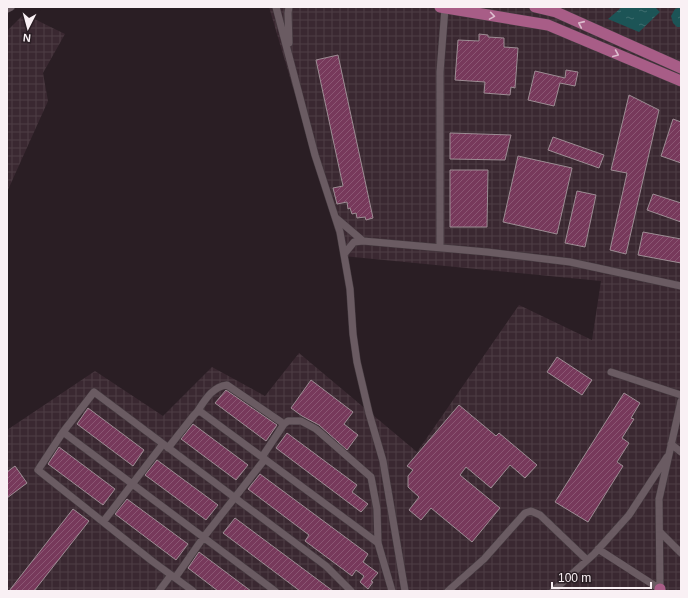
<svg xmlns="http://www.w3.org/2000/svg" width="688" height="598" font-family="Arial,sans-serif">
<style>
.industrial{fill:url(#industrial-grid)}
.water{fill:url(#water-ripples)}
.building{fill:url(#building-hatch);stroke:#9d8d94}
.lines{fill:none;stroke-linecap:round;stroke-linejoin:round}
.street-casing{stroke:#453b40;stroke-width:8}
.primary-casing{stroke:#453b40;stroke-width:12}
.street{stroke:#6a5b62;stroke-width:7}
.primary{stroke:#a85d87;stroke-width:11}
.oneway{stroke:#ddbdce}
</style>
<defs>
<pattern id="industrial-grid" width="8" height="8" patternUnits="userSpaceOnUse"><rect width="8" height="8" fill="#3a2831"/><path d="M0 4h8M4 0v8" fill="none" stroke="#4e3d45"/></pattern>
<pattern id="water-ripples" width="26" height="14" patternUnits="userSpaceOnUse"><rect width="26" height="14" fill="#1c5456"/><path d="M2 4q2-2 4 0t4 0M15 11q2-2 4 0t4 0" fill="none" stroke="#3e6d6f"/></pattern>
<pattern id="building-hatch" width="6" height="6" patternUnits="userSpaceOnUse"><rect width="6" height="6" fill="#77395b"/><path d="M-1 1l2-2M0 6l6-6M5 7l2-2" fill="none" stroke="#8b5673"/></pattern>
</defs>
<rect width="100%" height="100%" fill="#2a1e24"/>
<path class="industrial" d="M269,7h412v584h-674v-161l88,-59 68,45 49,-49 53,29 34,-43 118,99 102,-147 73,35 9,-59 -258,-25z
M24,14l41,20 -22,39 5,28 -41,91v-161z"/>
<path class="water" d="M622,7h33l5,5 -21,20 -31,-13z
M681,7v20h-4l-4,-4 -2,-7 4,-7z"/>
<path class="building" d="M479,34l9,1v2l16,1v9l14,1 -3,40 -4,-1 -1,8 -26,-2 1,-11 -30,-2 3,-40 21,1z
M338,55l35,163 -7,2 -1,-3 -8,1 -1,-5 -4,1 -2,-6 -2,1 -1,-7 -10,2 -4,-16 10,-2 -27,-126z
M566,70l12,2 -3,14 -15,-3 -6,23 -26,-6 7,-29 30,7z
M629,95l30,15 -33,144 -16,-4 17,-77 -16,-3z
M673,119l8,3v41l-20,-7z
M450,133l61,2 -6,25 -55,-1z
M553,137l51,18 -5,13 -51,-18z
M518,156l54,12 -15,66 -54,-12z
M450,170h38l-1,57h-37z
M577,191l19,4 -11,52 -20,-4z
M653,194l28,9v19l-34,-12z
M643,232l38,7v24l-43,-8z
M557,357l35,23 -10,15 -35,-23z
M311,380l42,32 -9,12 14,11 -11,15 -28,-25 -17,-9 -11,-8z
M226,390l51,35 -11,16 -51,-38z
M624,393l16,10 -9,15 3,1 -12,19 7,5 -12,19 6,4 -35,56 -33,-20z
M459,405l37,31 3,-3 38,32 -12,13 -15,-13 -19,23 -25,-21 -6,8 40,33 -28,34 -41,-34 -10,12 -12,-10 10,-13 -11,-10v-11l5,-6 -6,-4z
M88,408l56,42 -11,16 -56,-42z
M193,424l55,41 -12,15 -55,-41z
M287,433l70,52 -5,7 16,12 -7,8 -85,-64z
M59,447l56,42 -12,16 -55,-41z
M157,460l61,45 -12,15 -61,-45z
M15,466l12,17 -20,15v-26z
M260,474l108,80 -5,8 15,11 -7,8 2,1 -5,7 -8,-7 4,-6 -8,-6 -4,6 -47,-35 4,-6 -61,-46z
M127,499l61,45 -12,16 -61,-46z
M73,509l16,12 -55,70h-25z
M235,518l98,73h-33l-77,-58z
M199,552l52,39h-33l-30,-23z"/>
<g class="lines">
<g class="street-casing">
<path id="street" d="M276,7l39,148 25,77 10,57 3,45 4,28 12,51 14,48 22,130
M7,9l4,-2
M289,43l-1,-30 1,-6
M336,218l27,23
M440,247v-175l5,-64
M345,253l9,-11 9,-1 124,11 83,10 111,24
M611,372l70,23
M197,412c8,-12 15,-25 30,-27l57,39
M63,432l212,159
M671,444l10,8
M168,448l26,-33 3,-3h4l177,131
M262,457l22,-33 4,-3h13l15,8 55,48 6,32 1,34 14,48
M103,522l60,-78
M660,532l21,21
M598,549l62,40
M175,578l28,-40 62,-79
M660,589l-1,-90 22,-98
M159,591l12,-16
M193,591l-41,-30 -114,-91 25,-38 31,-40 232,174 25,25
M448,591l36,-32 41,-46 6,-2 9,4 47,45
M553,591l41,-37 35,-39 38,-58"/>
</g>
<g class="primary-casing">
<path id="primary" d="M440,7l108,18 133,56
M535,7l21,5 125,56
M660,591v-2"/>
</g>
<use href="#street" class="street"/>
<use href="#primary" class="primary"/>
</g>
<defs><path id="oneway-chevron" d="M-2-3.5L2.5 0L-2 3.5" fill="none" stroke-width="1.6" stroke-linecap="round" stroke-linejoin="round"/></defs>
<g class="oneway">
<use href="#oneway-chevron" transform="translate(492 16) rotate(9)"/>
<use href="#oneway-chevron" transform="translate(581 24) rotate(-156)"/>
<use href="#oneway-chevron" transform="translate(616 54) rotate(23)"/>
</g>
<rect width="688" height="598" fill="none" stroke="#f9f0f4" stroke-width="16"/>
<g transform="translate(28 28) rotate(186)" stroke="#2a1e24" stroke-width="3" paint-order="stroke">
<path d="M0-3L7 15L0 10L-7 15Z" fill="#f9f0f4"/>
<text y="-6" font-size="11" font-weight="bold" text-anchor="middle" fill="#f9f0f4">N</text>
</g>
<path d="M552 582v6h99v-6" fill="none" stroke="#f9f0f4" stroke-width="2"/>
<text x="558" y="582" font-size="12" fill="#f9f0f4" stroke="#2a1e24" stroke-width="3" paint-order="stroke">100 m</text>
</svg>
